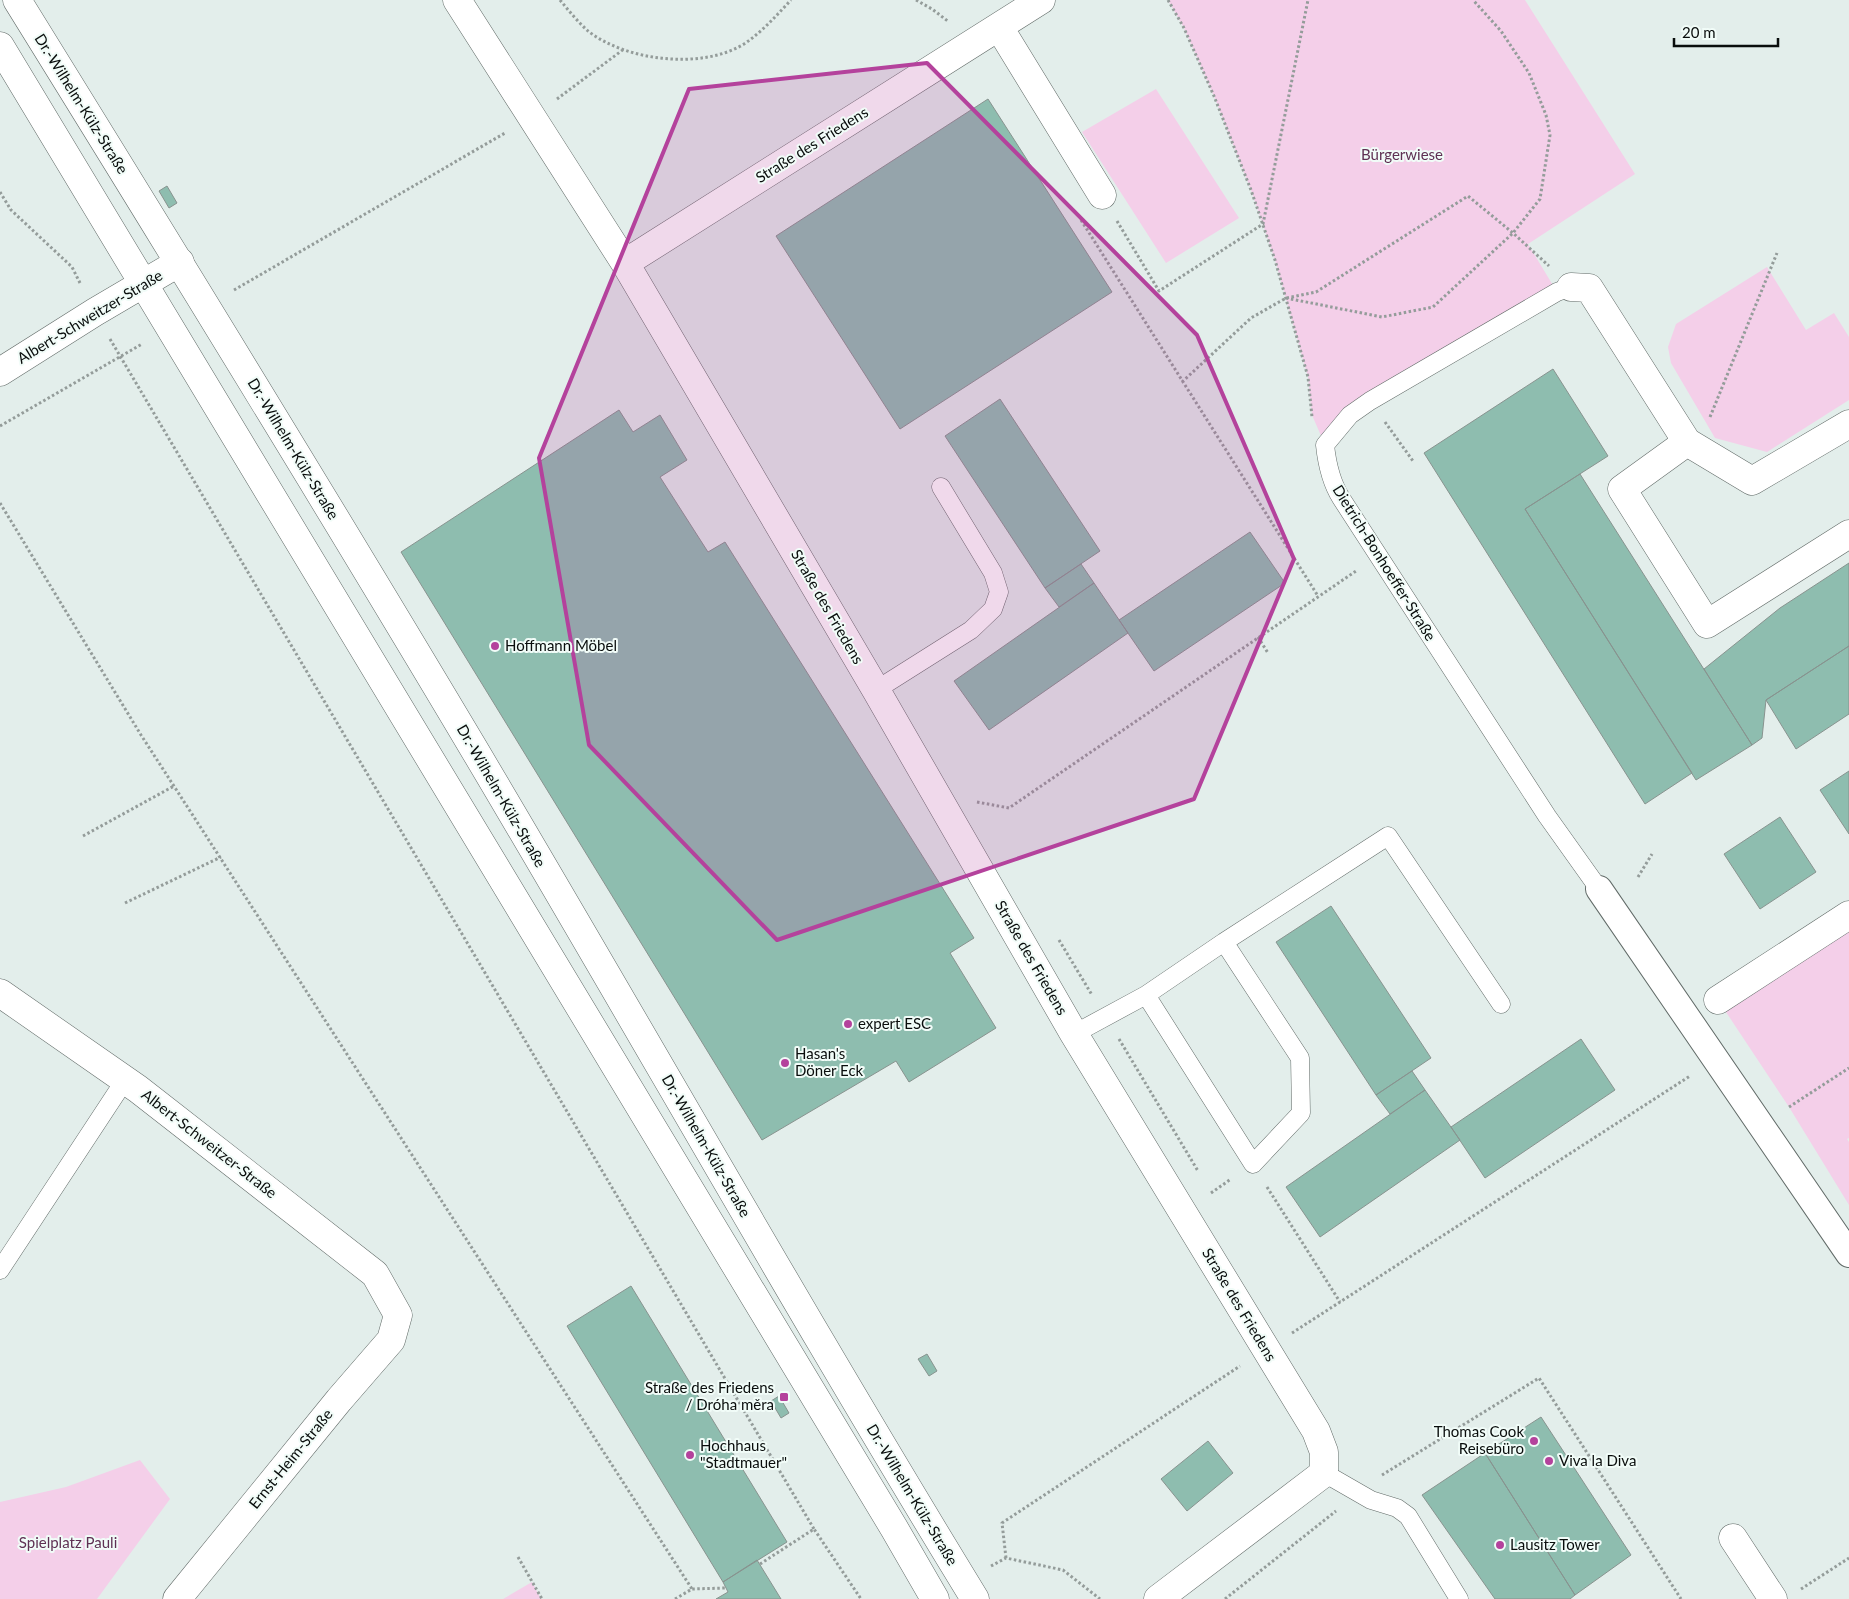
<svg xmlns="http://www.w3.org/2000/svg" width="1849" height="1599" font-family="Lato,sans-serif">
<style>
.green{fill:#f4cfe9}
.building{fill:#8ebdaf;stroke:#88938f}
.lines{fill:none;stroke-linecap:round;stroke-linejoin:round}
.service-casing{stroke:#626b68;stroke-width:19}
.pedestrian-casing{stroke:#626b68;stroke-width:28}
.minor-casing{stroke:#626b68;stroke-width:29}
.tertiary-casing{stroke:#626b68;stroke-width:29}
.path{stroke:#949c9a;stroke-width:3;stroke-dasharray:2.5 2.5;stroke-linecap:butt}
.service{stroke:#fff;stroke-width:18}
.pedestrian{stroke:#fff;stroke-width:26}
.minor{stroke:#fff;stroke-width:28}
.tertiary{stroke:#fff;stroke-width:28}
.marked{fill:#b4429c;fill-opacity:0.2;stroke:#b4429c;stroke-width:4;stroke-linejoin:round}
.poi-dot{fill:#b4429c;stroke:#f1fcf8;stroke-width:2}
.labels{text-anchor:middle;stroke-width:4;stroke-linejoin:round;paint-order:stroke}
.street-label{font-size:15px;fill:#090d0c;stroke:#f1fcf8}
.park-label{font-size:15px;fill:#5f3053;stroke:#f1fcf8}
.poi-label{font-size:15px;fill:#090d0c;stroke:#f1fcf8;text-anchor:start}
</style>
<rect width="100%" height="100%" fill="#e3eeeb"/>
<path class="green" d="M1168,0h357l110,174 -107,70 29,48 -187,109 -45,44 -13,-30 -4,-38 -33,-117 -24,-70 -37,-94 -30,-68z
M1156,89l83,129 -73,45 -84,-131z
M1767,267l39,63 28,-17 15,24v63l-82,52 -52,-14 -44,-75 -3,-16 8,-23z
M1849,915v223l-2,1 2,3v63l-60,-98 -71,-107z
M140,1460l30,39 -73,100h-97v-97l66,-15z
M532,1582l9,17h-38z"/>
<path class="building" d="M988,99l124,193 -212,137 -124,-193z
M167,186l10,17 -8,5 -10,-17z
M1553,369l55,87 -83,53 167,264 -47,31 -221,-351z
M1000,399l100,152 -55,37 -100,-152z
M619,410l14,22 27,-17 27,45 -27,17 48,75 17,-10 249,396 -24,15 46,75 -87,54 -13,-21 -134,79 -361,-588z
M1580,474l172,271 -56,35 -171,-271z
M1250,532l35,51 -131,88 -35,-51z
M1849,563v83l-83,54 -4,38 -10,7 -48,-76 76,-61z
M1081,564l13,19 -35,24 -14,-19z
M1094,583l34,50 -139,97 -35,-49z
M1849,646v68l-53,35 -30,-49z
M1849,771v63l-29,-44z
M1780,817l36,55 -56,37 -36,-55z
M1331,906l100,152 -55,37 -100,-153z
M1581,1039l34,51 -130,88 -34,-51z
M1412,1071l13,19 -35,24 -14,-19z
M1425,1090l35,50 -140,97 -34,-50z
M631,1286l156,256 -64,40 -156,-256z
M927,1354l10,17 -8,5 -11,-17z
M779,1396l10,17 -8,5 -10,-17z
M1541,1417l90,138 -56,40 -90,-142z
M1208,1441l25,32 -46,38 -26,-32z
M1485,1453l90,142 -5,4h-75l-73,-104z
M757,1560l24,39h-65l12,-7 -5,-10z"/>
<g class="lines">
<g class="service-casing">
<path id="service" d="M1571,287l-14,5 -187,109 -20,14 -25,30c2,19 6,37 16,53l206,318 52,73
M876,690l95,-60 22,-21 6,-17 -6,-19 -52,-86
M1224,942l164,-106 113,168
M1074,1034l72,-39 107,169 48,-51 -1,-55 -76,-116 -78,53
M0,1270l125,-190
M1324,1473l47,27 26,8 11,8 51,83"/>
</g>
<g class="pedestrian-casing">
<path id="pedestrian" d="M1599,889l250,365"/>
</g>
<g class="minor-casing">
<path id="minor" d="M457,0l168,263 251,427 198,344 242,397 8,21v21l-166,126
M999,27l103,168
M625,263l416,-263
M1571,287l18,1 98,154 65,39 97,-57
M0,372l95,-60 85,-50
M1687,442l-65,47 85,135 142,-90
M0,993l138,96 237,185 23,41 -7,25 -52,60 -162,199
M1718,1000l131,-85
M1733,1538l40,61"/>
</g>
<g class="tertiary-casing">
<path id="tertiary" d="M17,0c153,247 305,494 454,744 169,284 331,573 504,855
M0,46l894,1482 41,71"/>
</g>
<path class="path" d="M560,0c9,11 18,22 28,31 38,30 114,39 156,13 18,-12 32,-28 47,-44
M916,0l16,9 17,13
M1168,0l16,28 30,68 37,94 24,70 33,117 4,40
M557,99l67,-50
M0,192l11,18 61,57 8,16
M1081,220l237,376
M1117,221l42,70 104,-67 45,-224
M234,290l271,-157
M1286,298l96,19 51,-10 80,-74 27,-34 10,-64 -4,-20 -17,-42 -28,-42 -28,-31
M110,339l704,1190
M1182,382l69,-64 35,-20 30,-6 152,-96 45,37 36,33
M1710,417l67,-164
M1385,422l28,39
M0,426l142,-82
M0,503l141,232 551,854
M1258,637l10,16
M977,802l32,6 347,-237
M83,836l91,-50
M1638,877l14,-23
M125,903l96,-46
M1059,940l33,55
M1119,1039l79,132
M1789,1107l60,-39
M1267,1187l73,115
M1211,1193l20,-14
M1292,1333l398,-257
M1382,1475l157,-97 142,221
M518,1557l24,42
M1006,1558l-4,-35 238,-157
M760,1564l54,-35 47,70
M991,1566l15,-8 57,12 37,29
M1801,1589l48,-31
M675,1599l17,-10 33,-1
M1225,1599l111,-88"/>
<use href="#service" class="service"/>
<use href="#pedestrian" class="pedestrian"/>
<use href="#minor" class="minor"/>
<use href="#tertiary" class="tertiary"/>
</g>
<path class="marked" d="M927,63l270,272 97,224 -100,240 -417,141 -188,-195 -50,-287 150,-369z"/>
<g class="poi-dot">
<circle cx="495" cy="646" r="5"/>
<circle cx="848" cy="1024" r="5"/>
<circle cx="785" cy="1063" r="5"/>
<rect x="779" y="1392" width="10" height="10" rx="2.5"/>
<circle cx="1534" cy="1441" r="5"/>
<circle cx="690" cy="1455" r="5"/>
<circle cx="1549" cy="1461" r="5"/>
<circle cx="1500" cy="1545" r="5"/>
</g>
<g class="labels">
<g class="street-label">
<text transform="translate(81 104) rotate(58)" y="5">Dr.-Wilhelm-Külz-Straße</text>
<text transform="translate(812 145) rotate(-32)" y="5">Straße des Friedens</text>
<text transform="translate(90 317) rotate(-31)" y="5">Albert-Schweitzer-Straße</text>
<text transform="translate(293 449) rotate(59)" y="5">Dr.-Wilhelm-Külz-Straße</text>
<text transform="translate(1384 563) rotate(58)" y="5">Dietrich-Bonhoeffer-Straße</text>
<text transform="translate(827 607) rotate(60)" y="5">Straße des Friedens</text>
<text transform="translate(501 796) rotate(60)" y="5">Dr.-Wilhelm-Külz-Straße</text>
<text transform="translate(1031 958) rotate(60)" y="5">Straße des Friedens</text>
<text transform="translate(209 1144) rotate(38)" y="5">Albert-Schweitzer-Straße</text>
<text transform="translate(706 1146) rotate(60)" y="5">Dr.-Wilhelm-Külz-Straße</text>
<text transform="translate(1239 1305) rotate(59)" y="5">Straße des Friedens</text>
<text transform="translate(291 1459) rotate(-51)" y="5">Ernst-Heim-Straße</text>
<text transform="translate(912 1495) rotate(59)" y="5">Dr.-Wilhelm-Külz-Straße</text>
</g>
<g class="park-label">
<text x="1402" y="160">Bürgerwiese</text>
<text x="68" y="1548">Spielplatz Pauli</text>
</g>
<g class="poi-label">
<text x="505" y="651">Hoffmann Möbel</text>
<text x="858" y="1029">expert ESC</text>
<text x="795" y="1059">Hasan's<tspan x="795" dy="17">Döner Eck</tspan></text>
<text x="774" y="1393" text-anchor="end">Straße des Friedens<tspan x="774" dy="17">/ Dróha měra</tspan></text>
<text x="1524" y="1437" text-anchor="end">Thomas Cook<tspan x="1524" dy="17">Reisebüro</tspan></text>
<text x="700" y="1451">Hochhaus<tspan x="700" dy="17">"Stadtmauer"</tspan></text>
<text x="1559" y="1466">Viva la Diva</text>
<text x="1510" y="1550">Lausitz Tower</text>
</g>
</g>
<path d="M1674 38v8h104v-8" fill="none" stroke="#090d0c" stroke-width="2.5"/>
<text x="1682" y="38" font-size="15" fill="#090d0c" stroke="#f1fcf8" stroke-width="4" paint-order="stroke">20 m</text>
</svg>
